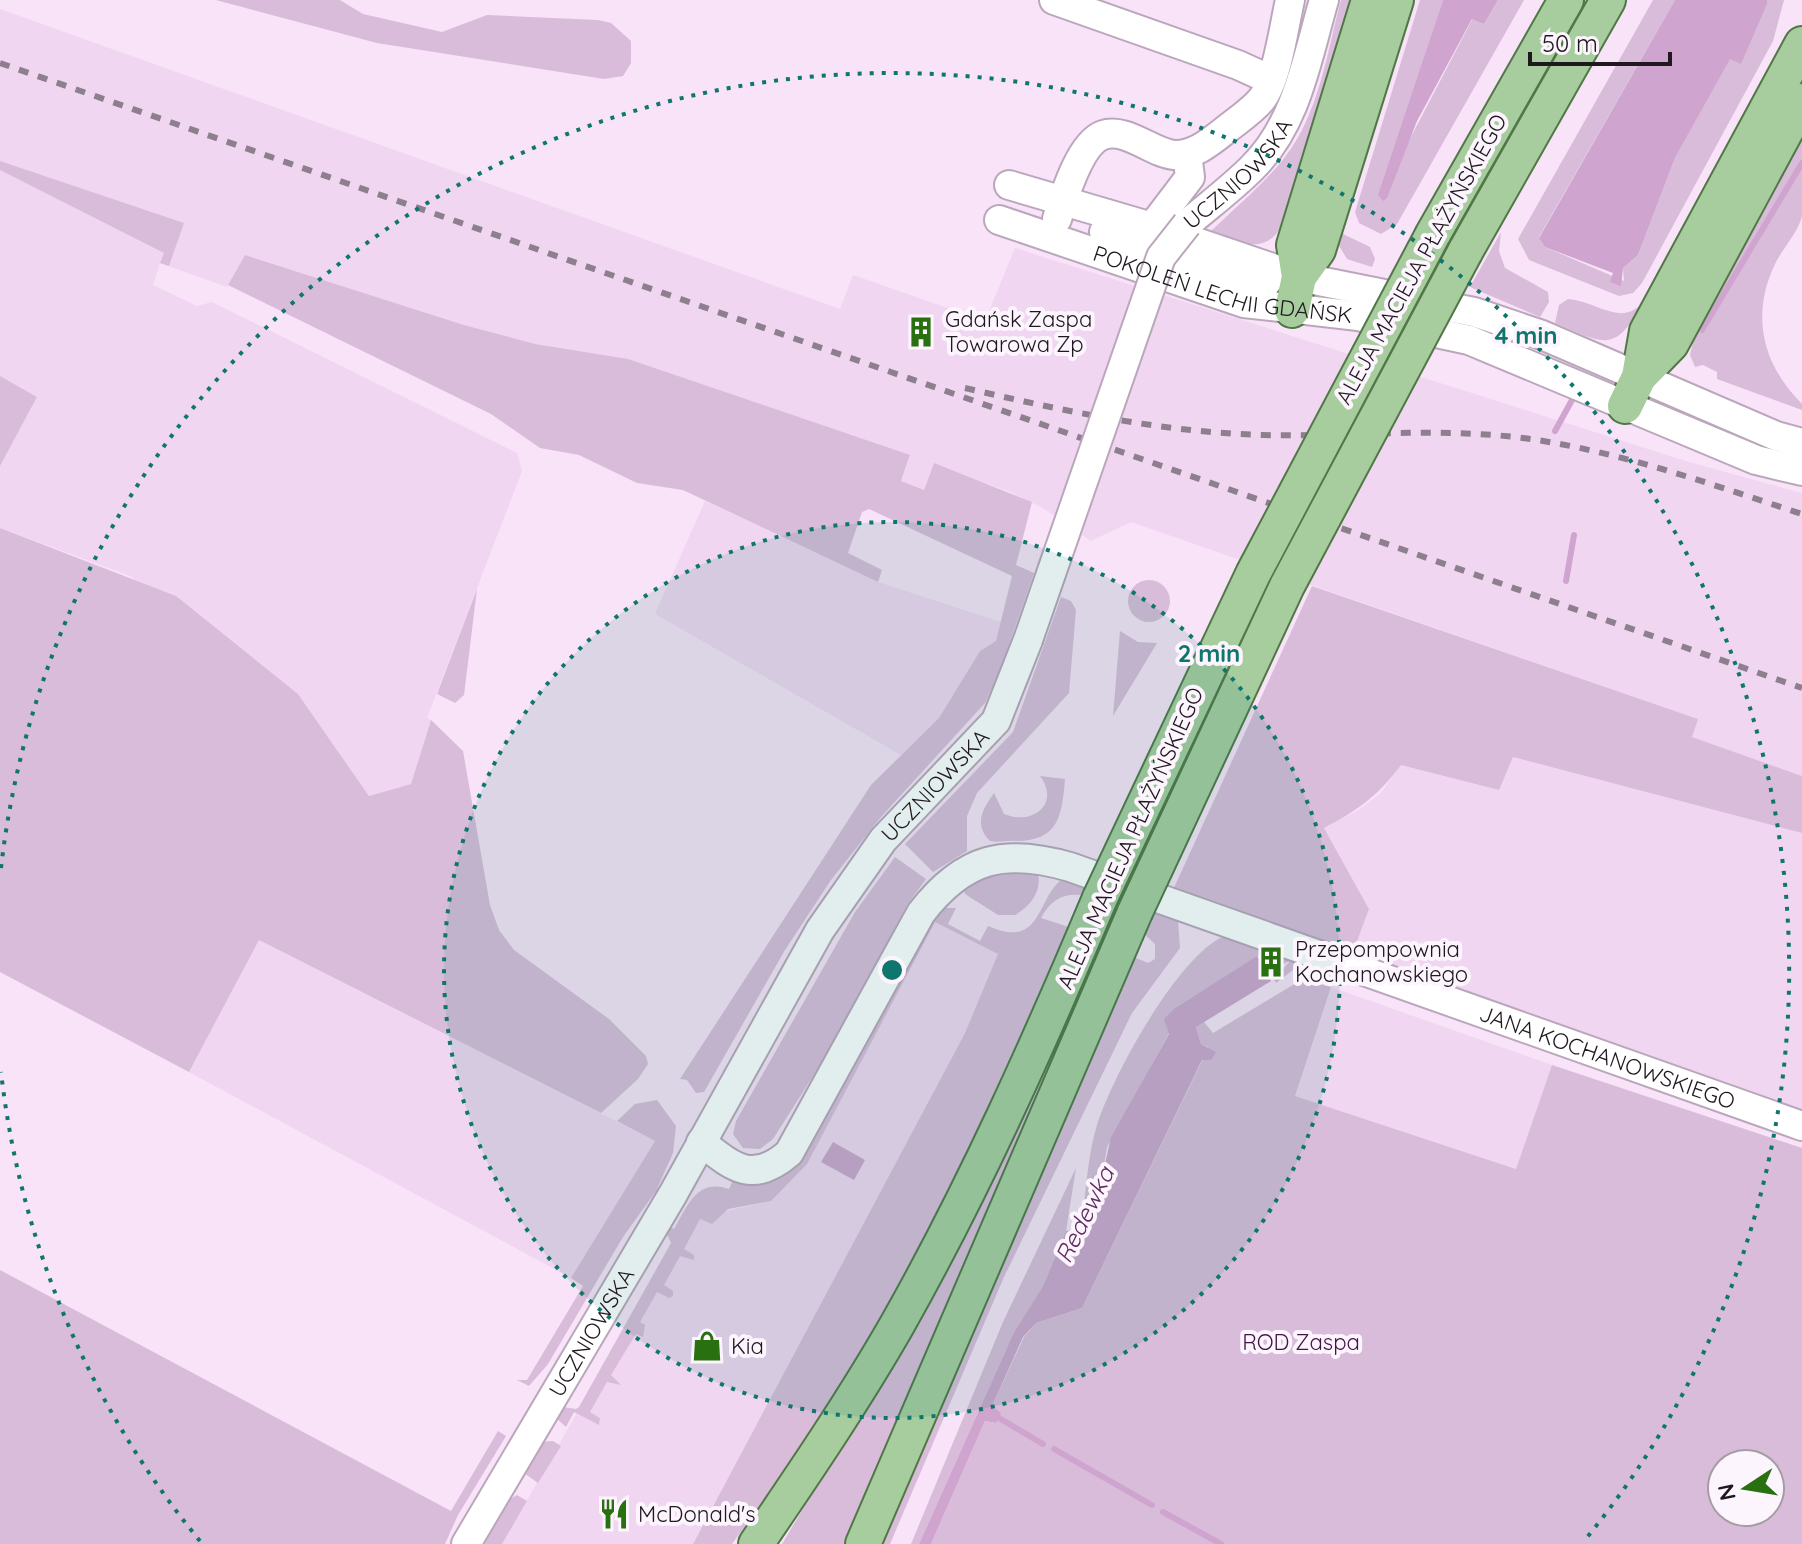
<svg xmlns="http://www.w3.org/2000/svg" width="1802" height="1544" font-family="Quicksand,sans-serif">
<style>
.built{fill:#f1d6f1}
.green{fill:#d9bcd9;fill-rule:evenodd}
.water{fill:#cfa5cf}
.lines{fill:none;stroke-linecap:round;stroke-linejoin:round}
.stream{stroke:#cfa5cf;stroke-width:6}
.minor-casing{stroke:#bba7bb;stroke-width:32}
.major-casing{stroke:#517747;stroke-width:38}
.minor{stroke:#fff;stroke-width:28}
.major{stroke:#a7cc9e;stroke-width:34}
.rail{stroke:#8e7f8e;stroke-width:6;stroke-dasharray:10 10;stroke-linecap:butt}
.minor-bridge-casing{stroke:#bba7bb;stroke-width:32;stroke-linecap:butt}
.major-bridge-casing{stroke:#517747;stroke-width:38;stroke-linecap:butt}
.minor-bridge{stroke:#fff;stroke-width:28}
.major-bridge{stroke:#a7cc9e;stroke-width:34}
.ring{fill:none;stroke:#0f766e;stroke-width:4;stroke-dasharray:4 8}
.labels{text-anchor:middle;stroke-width:8;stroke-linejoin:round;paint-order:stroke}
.street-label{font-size:22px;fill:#1f181f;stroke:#fdf5fd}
.poi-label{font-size:22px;fill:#1f181f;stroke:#fdf5fd;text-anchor:start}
.park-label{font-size:22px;fill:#441347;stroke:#fdf5fd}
.water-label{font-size:24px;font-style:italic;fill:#5e2b60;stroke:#fdf5fd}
.centre{fill:#0f766e;stroke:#fdf5fd;stroke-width:4}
.ring-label{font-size:24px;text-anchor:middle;font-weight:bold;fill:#0f766e;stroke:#fdf5fd;stroke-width:8;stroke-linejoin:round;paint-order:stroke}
</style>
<rect width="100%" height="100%" fill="#f8e3f8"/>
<path class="built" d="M0,9l840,300 13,-34 132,46 30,-73 674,214 113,31v283l-111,-39 6,-18 -566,-197 -40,19 -48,-33 -35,-17 -75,-26 -9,25 -23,-8 9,-25 -446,-132 -219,-70 -18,32 -67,-24 -7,22 44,21 15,-4 305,151 5,18 -95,247 4,2 -20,64 -42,12 -71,-102 -168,-118 -130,-48v-62l37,-69 -37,-21z
M705,501l173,81 123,40 -5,19 -16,10 -41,67 -38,37 -246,-141z
M1512,757l290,76v279l-449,-160 16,-43 -45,-81 33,-17 24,-18 20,-29 98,26z
M935,921l64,33 -34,79 -272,511h-191l185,-324 84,-19z
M259,940l396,201 -84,137 -382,-206z
M1331,987l221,78 -36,104 -221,-73z"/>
<path class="green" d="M216,0h124l23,14 79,18 45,-17 111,5 13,3 20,18v22l-8,13 -19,3 -227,-36z
M1341,0h15l-72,232 -5,-2c-17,26 -46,10 -69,2 25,-24 53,-47 75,-75 34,-44 42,-105 56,-157z
M1420,0h23l-64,198 94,-180 11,6 14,-24h26l-127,224 -16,10 -22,-11 -4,-11z
M1574,0h19l-139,243 -14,-8z
M1653,0h22l-136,237 6,10 79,34 -1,-13 15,-13 37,-97 55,-100 11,5 26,-63h17l-11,41 -131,242 -9,10 -14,3 -90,-36 -11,-21z
M1802,118c0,26 0,75 0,98 -4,17 -20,33 -27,48 -25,52 -12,101 27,140v6l-85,-31v-7l-14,-7 -8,2 -5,-12 3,-13 -4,-3z
M0,161l184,62 -15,43 -9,-3 4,-10 -164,-83z
M1501,232l-2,19 6,17 43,24 1,10 -9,15 -70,-30z
M1341,233l29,14 5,12 -3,8 -25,-8 -9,-15h-5z
M245,255l219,70 71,19 93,15 282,96 -9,26 23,9 10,-27 98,39 -16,63 18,8 -35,100 -14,30 -104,114 -50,63 -46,70 -81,142 -8,1 -9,-13 -7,-1 191,-294 68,-67 41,-67 16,-10 16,-65 -143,-67 -7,3 -14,41 34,17 -4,12 -195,-92 -46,-7 -58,-28 -39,-7 -49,-34 -263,-129z
M1647,297c-32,55 -37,50 -92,26l4,-18 9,-6c30,2 56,32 79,-2z
M0,376l37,21 -37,69z
M0,528l176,68 122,98 71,102 42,-12 20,-64 32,31 27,154 9,25 15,20 95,69 37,37 2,8 -10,15 -37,34 -342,-173 -70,132 -189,-100z
M1128 601a21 21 0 1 1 42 0a21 21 0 1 1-42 0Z
M1312,586l386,133 -6,18 110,39v57l-289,-76 -14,33 -98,-25c-22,30 -44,46 -77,63l45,81 -16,43 -180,-62z
M477,589l-13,106 -9,8 -18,-9z
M1061,597l10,4 5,9 -7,83 -92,100 -10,23v35l-34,21 -28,-28 108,-112z
M1120,631l18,11 19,1 -44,73z
M1040,776l25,3c-3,36 -6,62 -49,62 -9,-1 -18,2 -26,0 -17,-17 -7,-32 4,-48l10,21c28,12 57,-10 36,-38z
M895,857l31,22 -19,26 -76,143 -58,91 -13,10 -17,-1 -10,-14 3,-13 119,-209z
M999,870l39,3c4,18 -7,33 -23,42h-17l-33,-21 -2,-6z
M1064,878l29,8 -4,10c-24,-4 -37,2 -48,22l34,11 -143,311 -129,206 -71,98h-39l272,-511 33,-79 -63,-32 -128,242 -36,37 -43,8 -16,15 -12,-5 -16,30 10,6v5l-14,-4 -16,29 9,6v5l-4,2 -12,-6 -17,30 5,3 -2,12 -7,-3 -25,41 10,10 -14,-3 -17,30 10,6 -1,7 -25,-13 -8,15 -10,-9 7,-11 13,2 3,-2 92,-164 -6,-13 1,-5 8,4c14,-24 23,-51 55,-40l3,-7h35l26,-15 101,-187 46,-72h16l-8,16 32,17 8,-15c56,25 48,-31 76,-48z
M1109,904l14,6 -272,634h-69l70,-118z
M1152,905l26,16 2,27 -48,65 -128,264 -114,267h-16l257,-588 17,7 7,-4v-15l-14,-13z
M1224,936l78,27 -26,20 -2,-4 17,-19 -12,6 -7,-11 -8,-3 -89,56 -6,25 -62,114 -6,36 -20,45c5,-33 6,-71 16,-103 15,-48 80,-168 127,-189z
M1303,979l5,7 7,-3 16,4 -36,109 221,73 36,-104 250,83v396h-871l54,-123 11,2 -4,-17 32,-69 12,-14 46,-15 121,-249 8,1 -3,-13 -7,-3 -5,-17 8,-5 9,11zM1722,1464h48v48h-48z
M657,1100l19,26 -3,27 -17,38 -33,46 -75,127 -19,22 -12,-6h10l56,-94 -12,-8 84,-137 -38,-20 18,-17z
M1076,1168l-10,63 -23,55 -29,46 -95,212h-8l92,-222z
M0,1270l451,241 47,-80 8,5 -48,79 -13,29h-445z
M553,1441l8,5 -23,37 -14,-10 13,-31z
M517,1495l10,6 -25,43h-18l26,-45z"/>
<path class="water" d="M1443,0h55l-14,24 -12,-5 -55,102 -30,77 -4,3 -5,-6z
M1675,0h92v4l-26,60 -11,-5 -55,99 -37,97 -15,13 -2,18 -11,-4 3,-9 -68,-26 -6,-9z
M1257,956l14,25 -75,46 5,17 15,8 -5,8h-9l-120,248 -46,15 -13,14 -31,69 9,7 -5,10 -11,-2 -54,123h-12l95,-212 29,-46 23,-55 15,-3 20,-45 10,-46 58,-103 -5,-15 11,-11z
M833,1142l32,18 -11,20 -33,-18z"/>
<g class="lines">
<path class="stream" d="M1702,330l100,-167
M1555,431l17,-31
M1566,581l8,-46
M994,1415l49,29
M1054,1449l98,56
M1163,1512l58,32"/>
<g class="minor-casing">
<g id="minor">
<path d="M1054,0l184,65 33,15"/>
<path d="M1009,185l143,42 147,50 175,35 68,23 234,101 26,7"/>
<path d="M1057,219c7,-22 23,-76 46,-84 23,-8 49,18 71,20 19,1 35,-12 49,-23 12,-10 28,-20 38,-32 16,-19 23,-74 29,-100"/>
<path id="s1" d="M999,220l245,83 114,13 111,24 287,120 46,11"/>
<path id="s2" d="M1187,224c21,-18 45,-36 65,-56 45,-44 55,-110 72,-168"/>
<path d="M1152,227l38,-50 -3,-23"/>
<path d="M1104,232l146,49 17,1"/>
<path id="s3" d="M701,1142c32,25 51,43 88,11l132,-240c43,-56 84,-65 149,-46l732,259"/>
<path id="s4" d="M466,1544l207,-350 147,-264 63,-90 113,-119 32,-81"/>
</g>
</g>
<g class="major-casing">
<path id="major" d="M1433,234l133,-234
M1465,252l143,-252
M1299,277l19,-27 78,-250
M1292,310l7,-33 -5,-32 75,-245
M1639,377l32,-33 131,-243
M1625,406l14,-29 8,-46 155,-287
M756,1544c49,-72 98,-144 141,-219 78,-138 142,-282 203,-427
M863,1544l272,-632"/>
</g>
<use href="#minor" class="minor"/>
<use href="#major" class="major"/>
<path class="rail" d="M0,63l1802,625
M965,388c99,23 196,44 298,47 87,2 173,-8 260,3 96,13 187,46 279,76"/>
<g class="minor-bridge-casing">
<path id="minor-bridge" d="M1028,640l133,-383 26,-33"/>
</g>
<g class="major-bridge-casing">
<path id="major-bridge" d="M1100,898l153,-324 180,-340
M1135,912l152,-326 178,-334"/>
</g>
<use href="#minor-bridge" class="minor-bridge"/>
<use href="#major-bridge" class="major-bridge"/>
</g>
<circle cx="892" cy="970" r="448" fill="#0f766e" fill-opacity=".12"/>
<g class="ring">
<circle cx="892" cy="970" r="448"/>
<path d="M200 1541A897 897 0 0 1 1 1072M1 868A897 897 0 1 1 1584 1541"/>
</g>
<defs>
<g id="building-bare" transform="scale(2.4)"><path d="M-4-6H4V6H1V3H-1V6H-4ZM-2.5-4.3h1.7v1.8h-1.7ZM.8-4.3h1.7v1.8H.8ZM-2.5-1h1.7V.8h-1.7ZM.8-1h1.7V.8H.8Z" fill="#287010" stroke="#fdf5fd" stroke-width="2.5" paint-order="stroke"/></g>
<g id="shop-bare" transform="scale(2.4)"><path d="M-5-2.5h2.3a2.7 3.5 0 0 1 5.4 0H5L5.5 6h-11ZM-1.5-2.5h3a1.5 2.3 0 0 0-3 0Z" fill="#287010" stroke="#fdf5fd" stroke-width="2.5" paint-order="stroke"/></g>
<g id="restaurant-bare" transform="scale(2.4)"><path d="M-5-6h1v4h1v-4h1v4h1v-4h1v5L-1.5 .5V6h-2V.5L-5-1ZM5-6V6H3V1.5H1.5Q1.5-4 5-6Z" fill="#287010" stroke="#fdf5fd" stroke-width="2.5" paint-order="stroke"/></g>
</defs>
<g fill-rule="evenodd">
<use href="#building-bare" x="921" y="332"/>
<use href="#building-bare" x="1271" y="962"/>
<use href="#shop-bare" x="707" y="1346"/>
<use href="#restaurant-bare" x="614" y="1514"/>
</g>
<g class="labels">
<g class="street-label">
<text dy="8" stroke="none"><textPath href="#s2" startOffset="72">UCZNIOWSKA</textPath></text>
<text transform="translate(1421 259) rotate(-61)" y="8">ALEJA MACIEJA PŁAŻYŃSKIEGO</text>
<text dy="8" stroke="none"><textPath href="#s1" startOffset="234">POKOLEŃ LECHII GDAŃSK</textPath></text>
<text dy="8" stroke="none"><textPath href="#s4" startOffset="894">UCZNIOWSKA</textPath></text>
<text transform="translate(1130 838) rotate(-66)" y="8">ALEJA MACIEJA PŁAŻYŃSKIEGO</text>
<text dy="8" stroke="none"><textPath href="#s3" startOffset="1114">JANA KOCHANOWSKIEGO</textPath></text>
<text dy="8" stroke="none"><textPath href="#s4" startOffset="246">UCZNIOWSKA</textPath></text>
</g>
<g class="poi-label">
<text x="945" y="327">Gdańsk Zaspa<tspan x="945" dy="25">Towarowa Zp</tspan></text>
<text x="1295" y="957">Przepompownia<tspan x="1295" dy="25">Kochanowskiego</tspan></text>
<text x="731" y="1354">Kia</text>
<text x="638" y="1522">McDonald's</text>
</g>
<g class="park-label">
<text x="1301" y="1350">ROD Zaspa</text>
</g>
<g class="water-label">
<text transform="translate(1085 1215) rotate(-64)" y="8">Redewka</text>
</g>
</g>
<circle cx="892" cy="970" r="12" class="centre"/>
<g class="ring-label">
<text x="1526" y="344">4 min</text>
<text x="1209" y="662">2 min</text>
</g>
<g transform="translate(1746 1488) rotate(258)"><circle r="38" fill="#fdf5fd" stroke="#a49da4" stroke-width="2"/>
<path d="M0-6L14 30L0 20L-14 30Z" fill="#287010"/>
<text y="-12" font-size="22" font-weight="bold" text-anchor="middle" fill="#1f181f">N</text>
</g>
<path d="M1530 52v12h140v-12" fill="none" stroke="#1f181f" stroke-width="4"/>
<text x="1542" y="52" font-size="24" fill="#1f181f" stroke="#fdf5fd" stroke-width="6" paint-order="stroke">50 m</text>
</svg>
